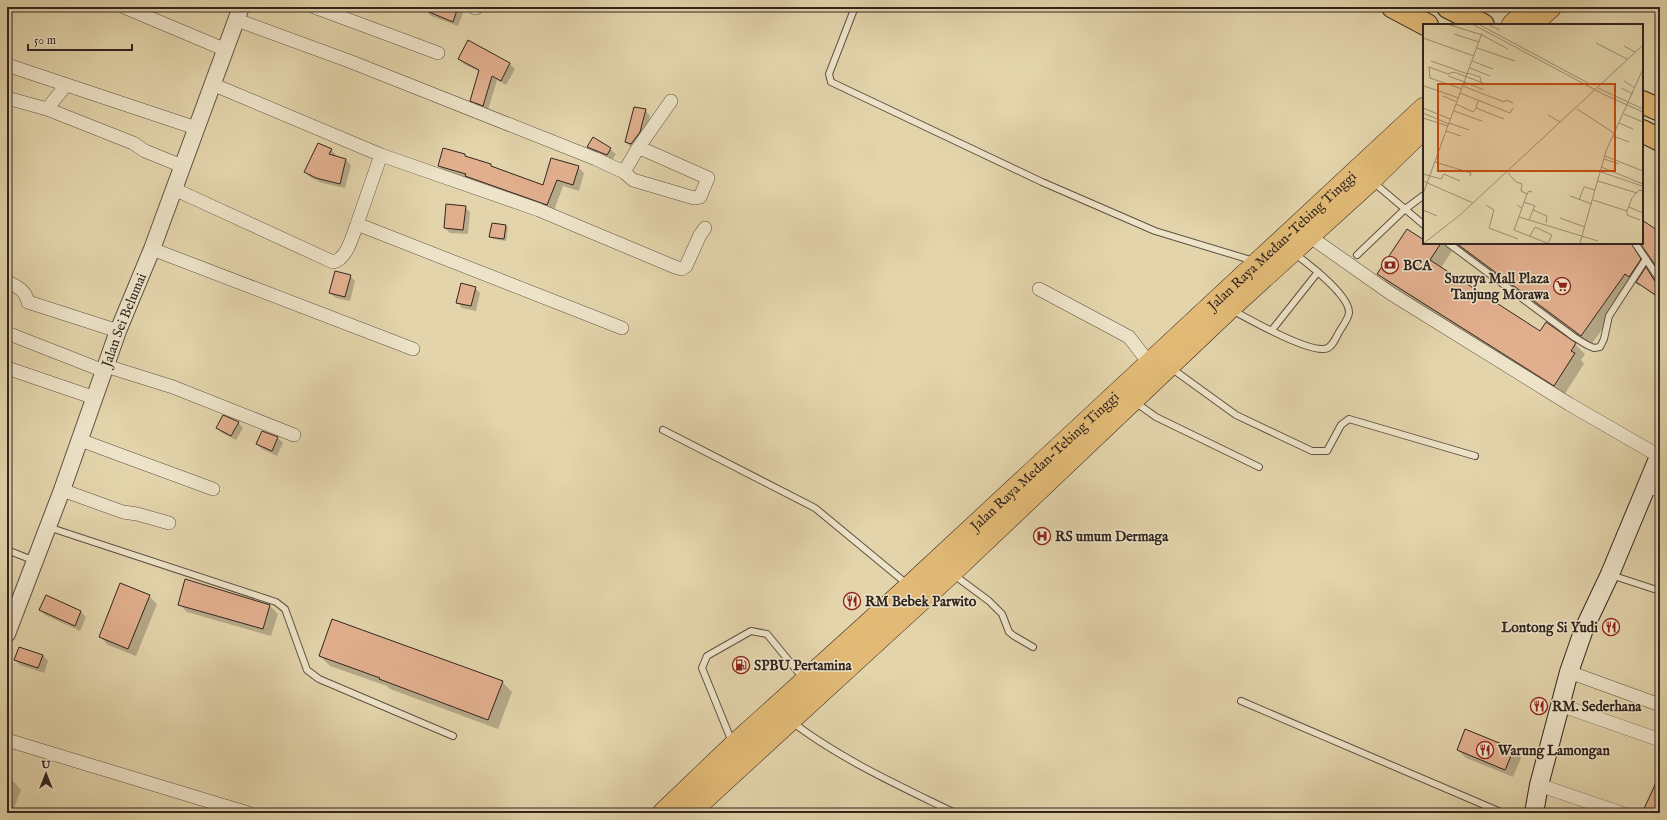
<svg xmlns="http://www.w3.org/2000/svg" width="1667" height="820" font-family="'IM FELL English',serif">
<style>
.shadow{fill:#0003}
.building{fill:#e2af8e;stroke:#312520}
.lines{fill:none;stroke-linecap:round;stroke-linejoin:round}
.service-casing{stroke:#5e5143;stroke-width:8}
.minor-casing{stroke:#5e5143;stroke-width:14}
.tertiary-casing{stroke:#5e5143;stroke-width:18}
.secondary-casing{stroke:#312520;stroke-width:20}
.trunk-casing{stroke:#312520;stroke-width:22}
.motorway-casing{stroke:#312520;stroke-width:24}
.service{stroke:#ede3c8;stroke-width:6}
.minor{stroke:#ede3c8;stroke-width:13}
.tertiary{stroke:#ede3c8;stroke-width:16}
.secondary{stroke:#ede3c8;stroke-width:18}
.trunk{stroke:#e2ba76;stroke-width:21}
.motorway{stroke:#e2ba76;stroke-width:22}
.labels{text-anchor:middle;stroke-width:3;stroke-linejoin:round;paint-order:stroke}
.street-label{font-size:14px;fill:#312520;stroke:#ede3c8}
.poi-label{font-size:14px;font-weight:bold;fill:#312520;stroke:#ede3c8;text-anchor:start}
.inset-road{fill:none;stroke:#9c8e73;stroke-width:1}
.view{fill:#c34f10;fill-opacity:0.15;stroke:#c34f10;stroke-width:2}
.inset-edge{fill:none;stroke:#312520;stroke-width:2}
</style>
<rect width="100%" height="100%" fill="#e3d4ab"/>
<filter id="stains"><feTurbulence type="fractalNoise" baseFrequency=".005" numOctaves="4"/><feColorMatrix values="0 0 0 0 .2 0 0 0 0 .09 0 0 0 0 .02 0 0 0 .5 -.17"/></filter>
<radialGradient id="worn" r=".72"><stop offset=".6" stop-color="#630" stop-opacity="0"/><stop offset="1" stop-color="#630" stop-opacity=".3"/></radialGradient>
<path class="shadow" d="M427,7h30l6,6 -5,13 -27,-10 -6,-6z
M468,41l42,23 5,5 -9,16 -9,-5 -9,30 -11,-5 -6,-5 9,-28 -16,-8 -5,-5z
M645,110l5,6 -6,21 -7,11 -6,-1 -5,-5z
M589,147l21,2 6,5 -4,6 -18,-8z
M331,150l5,5 -1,2 11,3 5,5 -6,23 -23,-5 -12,-6 -5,-5z
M465,155l3,3 76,28 34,-19 6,6 -5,18 -16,-5 -9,25 -81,-29 -3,-3 -25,-7 -6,-6z
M465,207l5,5 -2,22 -18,-1 -5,-5z
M1642,221l18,12v38l-15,-23 -4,2 9,20 -1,1 11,14v15l-20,-16 -1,2 -4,-3 -44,62 -130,-96 -9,2 -11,17 99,64 35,12 10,10 -4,6 3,4 -20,31 -176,-111 -9,-10 45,-37v6h218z
M506,226l2,2 -2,13 -13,-2 -2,-2z
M350,276l5,5 -5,20 -14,-3 -6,-5z
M475,288l5,5 -4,18 -14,-3 -5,-6z
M238,422l5,6 -7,12 -14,-7 -5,-5z
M262,432l16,6 5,5 -6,13 -15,-7 -5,-5z
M149,596l8,8 -21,52 -28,-11 -8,-8z
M46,597l35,15 5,5 -6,14 -35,-16 -5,-5z
M179,604l91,2 8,8 -7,22 -84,-24z
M43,655l5,6 -4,12 -24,-8 -5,-5z
M320,656l182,26 10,10 -14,37 -108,-40 -3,-3 -57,-20z
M1458,750h55l8,8 -8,19 -47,-19z
M7,780l7,2 7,8 -9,23h-5z"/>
<path class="building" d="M417,7h41l-5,15z
M468,40l42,23 -9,18 -9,-5 -9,30 -13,-5 9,-31 -21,-11z
M634,107l12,2 -6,23 -9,12 -6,-2z
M593,137l18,11 -4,7 -20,-8z
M318,143l14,6 -3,5 17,5 -6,25 -24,-6 -12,-6z
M443,148l22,6v2l26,8v2l52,19 8,-27 28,8 -6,19 -16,-5 -10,25 -82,-29 1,-2 -28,-8z
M446,204l20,2 -3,24 -19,-2z
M1642,220l18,12v40l-20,-29h2z
M492,223l14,2 -2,14 -15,-2z
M1407,229l17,11v3h17l-11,17 110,71 6,-9 30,21 -5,8 4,2 -21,33 -177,-112z
M1456,243h175l10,16 -12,18 -4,-3 -44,62z
M1646,267l10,16 4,1v14l-24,-16z
M335,271l16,4 -6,22 -16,-4z
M461,283l15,4 -5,19 -15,-3z
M223,415l16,7 -8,14 -15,-8z
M262,431l16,6 -6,14 -16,-7z
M185,579l85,26 -7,24 -85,-24z
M120,583l30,12 -22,54 -29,-12z
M46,595l35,16 -6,15 -36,-16z
M332,619l171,62 -15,39 -109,-41 1,-1 -61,-22z
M19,647l24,8 -5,13 -24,-8z
M1465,729l49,20 -9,21 -48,-20z
M1660,774v39h-18z"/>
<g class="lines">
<g class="service-casing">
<path id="service" d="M855,7l-26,67 2,8 211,100 113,49 99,30
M1373,182l51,43
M1448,243l126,94 13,8 7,3 6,-1 4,-8 5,-23 37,-57
M1635,243l25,37
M1357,255l47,-45 20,-15
M1232,310c18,10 73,41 92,39 7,0 11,-9 14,-15 3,-6 10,-14 11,-21 1,-18 -42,-50 -55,-60
M1272,330l46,-58
M1171,368l65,47 76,36h15l14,-26 8,-6 126,37
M1135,402l21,15 103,50
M663,430l152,78 92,76
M48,527l228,75 9,7 22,61 12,9 134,57
M7,550l28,11
M954,575l35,26 13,13 7,18 5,4 19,11
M1611,575l49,16
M1241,701l262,112
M792,722c50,38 108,64 163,91
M732,742l-30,-74 5,-12 44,-25 16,3 36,44"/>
</g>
<g class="minor-casing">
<path id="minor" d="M124,7l102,43
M314,7l124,46
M473,7l3,1
M237,20l112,41 247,98 28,13 14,-24 9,3 61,27 -8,19 -6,1 -61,-18 -9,-8
M7,65l189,63
M212,84l169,71 158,55 136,57 7,2 4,-3 14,-31 5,-7
M7,98l40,11 19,-24
M47,109l86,34 12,8 37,15
M638,148l33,-47
M381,155l-24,69 265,104
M174,189l159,73c14,-3 19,-25 24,-38
M1309,236l81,57 179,111 90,52
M152,249l261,100
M7,282c10,4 19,9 21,20l90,29
M1039,289l90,48 20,26
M7,333l97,38
M106,366l67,21 121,48
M7,368l88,30
M80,440l133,49
M1647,485l13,6
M62,490l61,22 14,2 32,9
M1569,672l91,33
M1560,705l100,35
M7,740l241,73
M1539,785l82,28"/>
</g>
<g class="tertiary-casing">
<g id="tertiary">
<path id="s1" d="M7,634l55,-144 56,-159 34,-82 89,-242"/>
</g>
</g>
<g class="secondary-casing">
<path id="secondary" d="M1534,813l5,-28 30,-113 15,-43 26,-55 50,-120"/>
</g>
<g class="trunk-casing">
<g id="trunk">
<path d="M1512,25l19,-18"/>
<path d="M1531,25l20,-18"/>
<path id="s2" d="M663,813l70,-67 177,-160 514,-478"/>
<path d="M689,813l262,-240 278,-264 142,-129 53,-52"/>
</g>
</g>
<g class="motorway-casing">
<path id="motorway" d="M1393,7l34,18
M1448,7l35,18
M1642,102l18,8
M1642,131l18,9"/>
</g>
<use href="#service" class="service"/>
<use href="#minor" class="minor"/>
<use href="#tertiary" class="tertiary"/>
<use href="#secondary" class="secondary"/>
<use href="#trunk" class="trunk"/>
<use href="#motorway" class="motorway"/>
</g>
<defs>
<g id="bank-ring" transform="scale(0.9)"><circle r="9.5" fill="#ede3c8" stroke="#8f2418" stroke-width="1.5"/><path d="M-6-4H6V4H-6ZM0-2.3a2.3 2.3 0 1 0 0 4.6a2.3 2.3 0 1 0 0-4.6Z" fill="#8f2418"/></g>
<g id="supermarket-ring" transform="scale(0.9)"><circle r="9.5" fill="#ede3c8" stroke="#8f2418" stroke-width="1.5"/><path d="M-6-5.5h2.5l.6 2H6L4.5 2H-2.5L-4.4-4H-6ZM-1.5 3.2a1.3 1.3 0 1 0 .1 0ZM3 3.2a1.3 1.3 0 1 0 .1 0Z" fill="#8f2418"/></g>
<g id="hospital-ring" transform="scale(0.9)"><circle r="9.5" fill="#ede3c8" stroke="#8f2418" stroke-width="1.5"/><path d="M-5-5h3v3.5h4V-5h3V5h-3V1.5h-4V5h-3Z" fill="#8f2418"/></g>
<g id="restaurant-ring" transform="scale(0.9)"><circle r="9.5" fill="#ede3c8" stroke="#8f2418" stroke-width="1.5"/><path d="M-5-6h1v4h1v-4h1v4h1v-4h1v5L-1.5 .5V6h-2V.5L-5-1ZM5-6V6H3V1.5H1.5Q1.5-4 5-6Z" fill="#8f2418"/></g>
<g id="fuel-ring" transform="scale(0.9)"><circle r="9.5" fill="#ede3c8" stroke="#8f2418" stroke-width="1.5"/><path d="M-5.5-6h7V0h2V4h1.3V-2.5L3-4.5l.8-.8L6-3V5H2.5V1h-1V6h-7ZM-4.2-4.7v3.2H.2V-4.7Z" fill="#8f2418"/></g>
</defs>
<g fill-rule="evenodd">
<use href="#bank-ring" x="1390" y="265"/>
<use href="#supermarket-ring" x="1562" y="286"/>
<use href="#hospital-ring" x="1042" y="536"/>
<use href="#restaurant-ring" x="852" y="601"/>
<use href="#restaurant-ring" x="1611" y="627"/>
<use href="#fuel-ring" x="741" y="665"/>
<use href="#restaurant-ring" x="1539" y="706"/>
<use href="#restaurant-ring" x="1485" y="750"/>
</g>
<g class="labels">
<g class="street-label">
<text dy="5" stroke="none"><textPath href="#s2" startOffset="843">Jalan Raya Medan-Tebing Tinggi</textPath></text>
<text dy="5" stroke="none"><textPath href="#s1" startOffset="335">Jalan Sei Belumai</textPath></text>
<text dy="5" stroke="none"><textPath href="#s2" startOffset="519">Jalan Raya Medan-Tebing Tinggi</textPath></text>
</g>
<g class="poi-label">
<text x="1403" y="270">BCA</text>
<text x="1549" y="283" text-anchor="end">Suzuya Mall Plaza<tspan x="1549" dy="16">Tanjung Morawa</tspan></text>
<text x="1055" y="541">RS umum Dermaga</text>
<text x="865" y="606">RM Bebek Parwito</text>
<text x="1598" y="632" text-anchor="end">Lontong Si Yudi</text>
<text x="754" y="670">SPBU Pertamina</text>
<text x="1552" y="711">RM. Sederhana</text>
<text x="1498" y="755">Warung Lamongan</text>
</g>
</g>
<g transform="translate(1423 24)">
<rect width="220" height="220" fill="#e3d4ab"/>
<path class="inset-road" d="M27,1l32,10 26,14M51,1l129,69 40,18M57,1l108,58M66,1l11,5M31,10l25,8M0,14l51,18M173,19l31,16M201,22l11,6M54,24l38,13M8,37l37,13M49,37l21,8M47,44l20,8M45,49l12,4 1,5M25,52l17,6M201,57l11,7M41,58l20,8M1,62l35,12M40,62l41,16 2,-2 7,3M175,64l45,21M198,64l12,6M39,65l-32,-11 -1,-11 19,7 6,-2 34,13M37,69l50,20 3,-5M20,72l14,6M55,77l-2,7 28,11M33,80l17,8 3,-4M0,84l27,11M154,85l37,24M31,87l28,10M0,89l26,11M201,90l19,8M125,91l12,7M0,94l25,8M26,99l20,7M196,99l14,6M23,107l15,5M190,112l16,6M182,132l38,15M181,135l15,5M12,138l36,11 -1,3M178,143l42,17M178,148l41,14M85,149l8,9 6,2 -1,7 6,3M0,150l18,5 3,-5 16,7M0,157l50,22M175,157l39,12M0,170l59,-161M147,172l22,8M156,176l5,-13 11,3M170,176l34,11v4l13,5M101,178l11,4 -2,4M63,181l8,5 -5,18 29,11M94,181l5,3 -8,22 33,13M206,183l14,6M99,184l5,-14 2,-3 3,1M0,186l14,6M204,187l5,-13 7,-8 4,1M96,193l79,24M137,194l25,9M106,196l4,-10 14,6 -1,7M107,212l5,-9 17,8 -4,8M1,219l36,-28 183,-170M157,219l26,-92 37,-82"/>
<path class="view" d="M15,60h177v87h-177z"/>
<rect width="220" height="220" class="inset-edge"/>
</g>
<rect width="1667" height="820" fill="none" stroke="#e3d4ab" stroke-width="24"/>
<rect x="8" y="8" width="1651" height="804" fill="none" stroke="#312520" stroke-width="2"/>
<rect x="12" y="12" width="1643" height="796" fill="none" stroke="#312520"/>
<g transform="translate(46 774)" stroke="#ede3c8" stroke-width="3" paint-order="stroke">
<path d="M0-3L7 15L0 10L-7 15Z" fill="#312520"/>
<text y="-6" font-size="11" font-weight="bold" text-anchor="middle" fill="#312520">U</text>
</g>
<path d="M28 44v6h104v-6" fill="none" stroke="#312520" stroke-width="2"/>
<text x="34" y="44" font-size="12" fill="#312520" stroke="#ede3c8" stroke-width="3" paint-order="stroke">50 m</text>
<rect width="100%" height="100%" filter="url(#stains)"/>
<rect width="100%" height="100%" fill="url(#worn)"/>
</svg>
